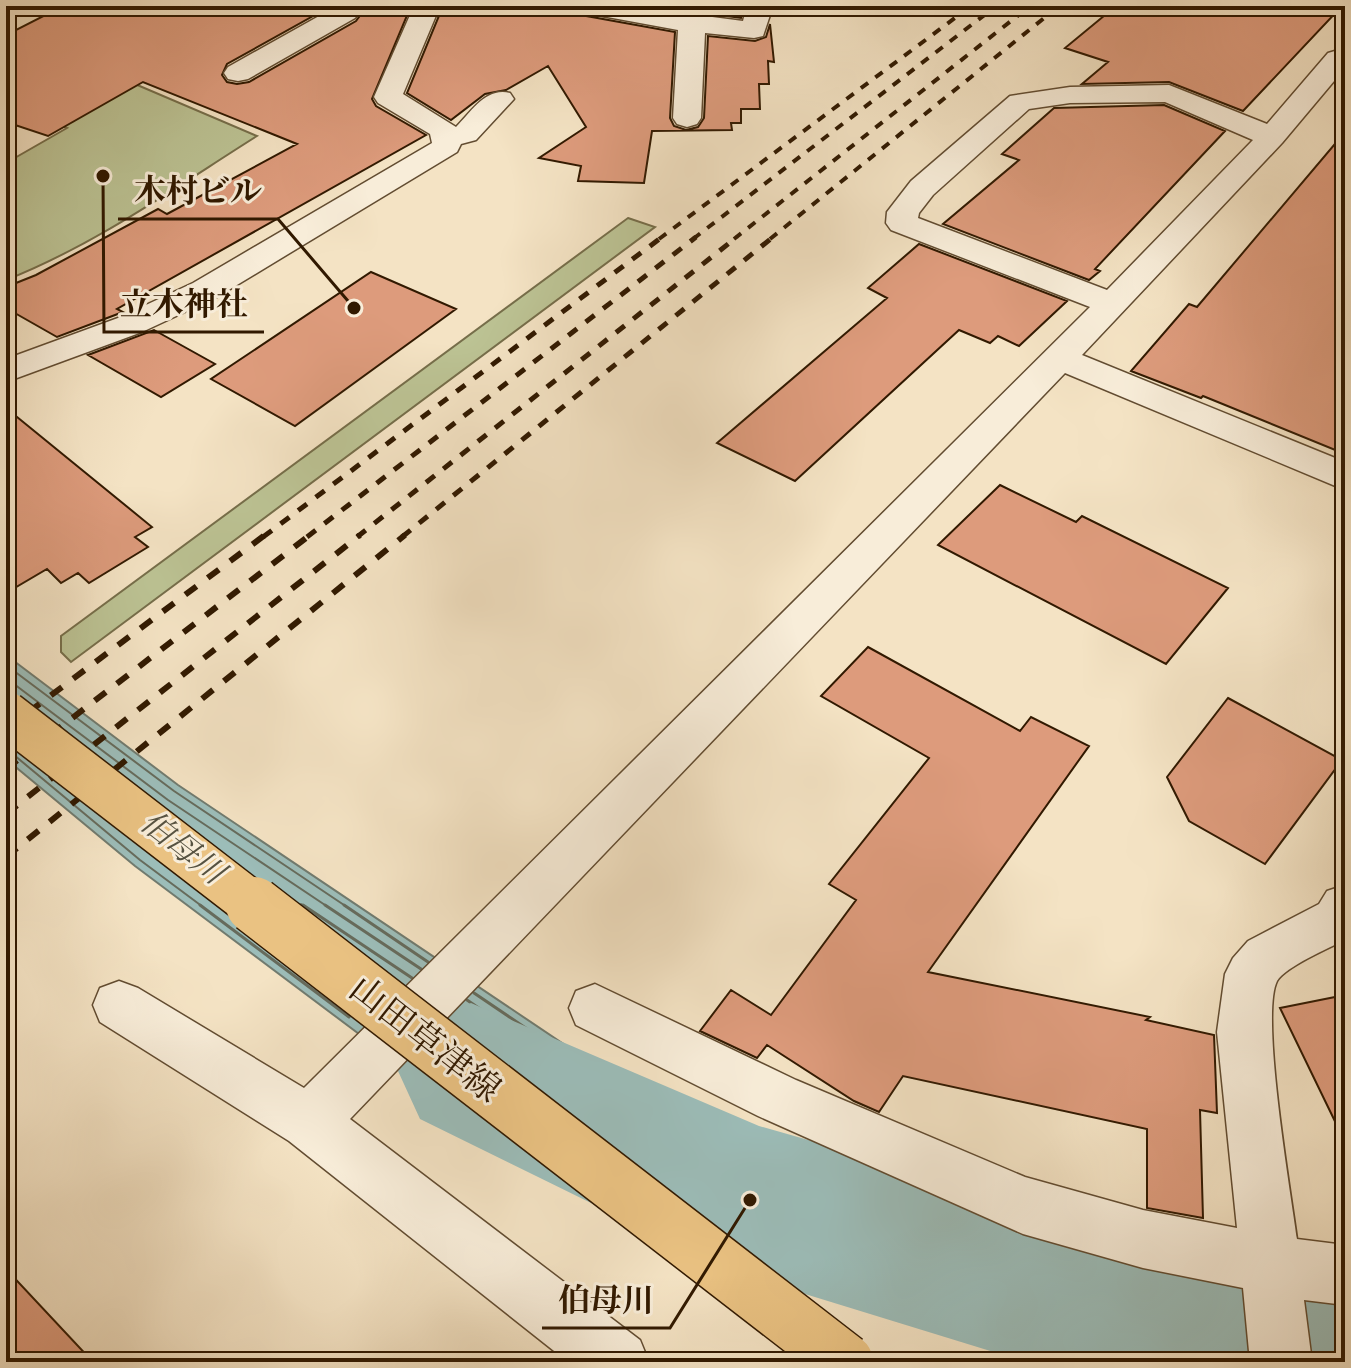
<svg xmlns="http://www.w3.org/2000/svg" width="1351" height="1368" font-family="'IM FELL French Canon','Noto Serif JP',serif">
<style>
.green{fill:#bcc394;stroke:#766e4a;stroke-width:2}
.water{fill:#9cbdb9;stroke:#717b6f;stroke-width:2}
.lines{fill:none;stroke-linecap:round;stroke-linejoin:round}
.shore-far1{stroke:#666b5c;stroke-width:2}
.shore{stroke:#666b5c;stroke-width:3}
.river{fill:#9cbdb9;fill-rule:evenodd}
.building{fill:#dd9b7c;stroke:#311900;stroke-width:2}
.minor-casing{stroke:#624c31;stroke-width:3}
.minor{fill:#f8edd9;fill-rule:evenodd}
.rail-far2{stroke:#311900;stroke-width:4;stroke-dasharray:9 9;stroke-linecap:butt}
.rail-far1{stroke:#311900;stroke-width:5;stroke-dasharray:11 11;stroke-linecap:butt}
.rail{stroke:#311900;stroke-width:6;stroke-dasharray:14 14;stroke-linecap:butt}
.major-bridge-far1-casing{stroke:#311900;stroke-width:48;stroke-linecap:butt}
.major-bridge-casing{stroke:#311900;stroke-width:59;stroke-linecap:butt}
.major-bridge-far1{stroke:#eac282;stroke-width:45}
.major-bridge{stroke:#eac282;stroke-width:56}
.labels{text-anchor:middle;stroke-width:6;stroke-linejoin:round;paint-order:stroke}
.water-label{font-size:32px;font-style:italic;fill:#565241;stroke:#f8edd9}
.near-street-label{font-size:36px;fill:#311900;stroke:#f8edd9}
.leader{fill:none;stroke:#311900;stroke-width:3}
.callout-dot{fill:#311900;stroke:#f8edd9;stroke-width:3}
.callout-label{font-size:32px;text-anchor:middle;font-weight:bold;fill:#311900;stroke:#f8edd9;stroke-width:6;stroke-linejoin:round;paint-order:stroke}
</style>
<rect width="100%" height="100%" fill="#f4e3c4"/>
<filter id="stains"><feTurbulence type="fractalNoise" baseFrequency=".0025" numOctaves="4"/><feColorMatrix values="0 0 0 0 .2 0 0 0 0 .09 0 0 0 0 .02 0 0 0 .5 -.17"/></filter>
<radialGradient id="worn" r=".72"><stop offset=".6" stop-color="#630" stop-opacity="0"/><stop offset="1" stop-color="#630" stop-opacity=".3"/></radialGradient>
<path class="green" d="M74,58l183,78c-81,51 -162,109 -251,144v-94l5,-3 -5,-3v-17l61,-35 -15,-6z
M628,218l27,9 -584,435 -10,-10v-16z"/>
<path class="water" d="M6,655l172,130 463,311 -22,44 -53,29 -103,-57 -328,-246 -129,-107z"/>
<g class="lines">
<path class="shore-far1" d="M6,665l168,126 173,116
M6,678l162,122 160,107
M6,753l8,2 126,105 63,47
M301,904l5,3"/>
<path class="shore" d="M200,905l149,112
M303,905l109,73
M325,905l96,64
M344,905l84,57
M474,993l155,105 -16,35 -8,5
M467,1000l148,101 -9,25 -10,6
M458,1009l142,96 -3,12 -11,7"/>
<path class="river" d="M471,1003l288,123 536,153 50,20v63h-319l-276,-85 -55,-23 -275,-135 -22,-48 22,-48z"/>
</g>
<path class="building" d="M63,6h268l-104,58 -5,11 5,7 10,2 12,-2 107,-61 11,-15h44l-39,93 4,7 50,29 -309,174 6,3 -66,25 -51,-29v-21l30,-12 122,-66 9,5 130,-70 -154,-62 -95,54 -42,-14v-87z
M443,6h132l6,9 94,17 -5,86 4,8 12,4 12,-3 6,-9 4,-82 47,5 11,-4 4,-13 4,38 -6,-1 1,23h-10l1,25h-19v14h-10l1,7 -80,1 -8,52 -66,-2 3,-15 -42,-8 47,-31 -38,-61 -42,24 -21,4 -34,26 -44,-27z
M651,6h93l-3,12z
M1116,6h226l-99,105 -74,-29 -87,2 26,-22 -43,-14z
M1164,105l61,26 -130,138 5,2 -11,9 -146,-56 76,-64 -17,-6 52,-46z
M1345,132v322l-142,-58 -2,2 -70,-27 58,-67 8,3z
M919,244l148,57 -48,45 -21,-10 -8,7 -31,-13 -164,151 -78,-38 170,-145 -19,-10z
M371,272l85,37 -161,117 -84,-47z
M154,330l61,34 -54,33 -73,-42z
M6,408l146,119 -17,10 13,10 -59,36 -11,-10 -17,10 -14,-14 -41,24z
M1000,485l76,37 6,-6 146,72 -62,76 -228,-119z
M868,647l152,84 11,-14 58,29 -161,226 222,45 -4,3 68,15 3,78 -17,-3 3,108 -56,-10v-79l-244,-53 -24,36 -25,-11 -87,-56 -10,13 -57,-27 31,-41 40,25 85,-115 -27,-16 100,-126 -108,-62z
M1228,698l114,62 -77,104 -76,-43 -22,-44z
M1345,995v147l-65,-134z
M6,1269l87,93h-87z"/>
<g class="lines">
<g class="minor-casing">
<path id="minor" d="M337,6h27l-9,12 -107,61 -10,2 -10,-2 -4,-6 4,-6z
M414,6h26l-37,88 53,33c16,-16 30,-40 54,-34l4,6 -38,41 -15,4 -4,8 -240,145 -75,35 -136,50v-23l112,-41 75,-35 239,-140 -2,-9 -52,-31 -4,-6z
M578,6h50l115,15 4,-15h26l-10,30 -9,2 -49,-5 -4,85 -4,6 -10,3 -10,-3 -4,-6 5,-88 -87,-16 -9,-2z
M1345,48v20l-63,75 -200,212 263,107v28l-280,-117 -715,746 290,221 9,22h-81l-279,-221 -189,-119 -7,-17 7,-17 19,-7 19,7 166,100 786,-781 -199,-77 -5,-7 1,-11 24,-31 99,-85 60,-9 99,-2 98,39 61,-71zM1165,102l88,38 -146,150 -189,-72 1,-5 14,-18 96,-86 41,-6z
M1345,885v55c-16,8 -60,27 -68,41 -17,34 14,212 20,258l48,6v60l-41,-5 8,62h-62l-7,-74 -100,-20 -120,-34 -265,-118 -182,-91 -7,-17 7,-17 19,-7 201,96 229,97 118,33 94,18 -20,-196 8,-58 8,-16 15,-17 71,-37 8,-13z"/>
</g>
<use href="#minor" class="minor"/>
<path class="rail-far2" d="M659,239l312,-233
M693,239l303,-233
M734,239l296,-233
M770,239l289,-233"/>
<path class="rail-far1" d="M263,537l399,-300
M307,537l389,-300
M357,537l380,-300
M402,537l371,-300"/>
<path class="rail" d="M6,729l259,-194
M6,769l304,-234
M6,814l354,-279
M6,857l399,-322"/>
<g class="major-bridge-far1-casing">
<path id="major-bridge-far1" d="M6,714l250,193"/>
</g>
<g class="major-bridge-casing">
<path id="major-bridge" d="M254,905l591,457"/>
</g>
<use href="#major-bridge-far1" class="major-bridge-far1"/>
<use href="#major-bridge" class="major-bridge"/>
</g>
<g class="labels">
<g class="water-label">
<text transform="translate(183 847) rotate(38)" y="11">伯母川</text>
</g>
<g class="near-street-label">
<text transform="translate(426 1038) rotate(38)" y="13">山田草津線</text>
</g>
</g>
<path class="leader" d="M354 308L278 219H118M103 176L104 332H264M750 1200L670 1328H542"/>
<g class="callout-dot">
<circle cx="354" cy="308" r="8"/>
<circle cx="103" cy="176" r="8"/>
<circle cx="750" cy="1200" r="8"/>
</g>
<g class="callout-label">
<text x="198" y="202">木村ビル</text>
<text x="184" y="315">立木神社</text>
<text x="606" y="1311">伯母川</text>
</g>
<rect width="1351" height="1368" fill="none" stroke="#f4e3c4" stroke-width="32"/>
<rect x="8" y="8" width="1335" height="1352" fill="none" stroke="#311900" stroke-width="4"/>
<rect x="16" y="16" width="1319" height="1336" fill="none" stroke="#311900" stroke-width="2"/>
<rect width="100%" height="100%" filter="url(#stains)"/>
<rect width="100%" height="100%" fill="url(#worn)"/>
</svg>
